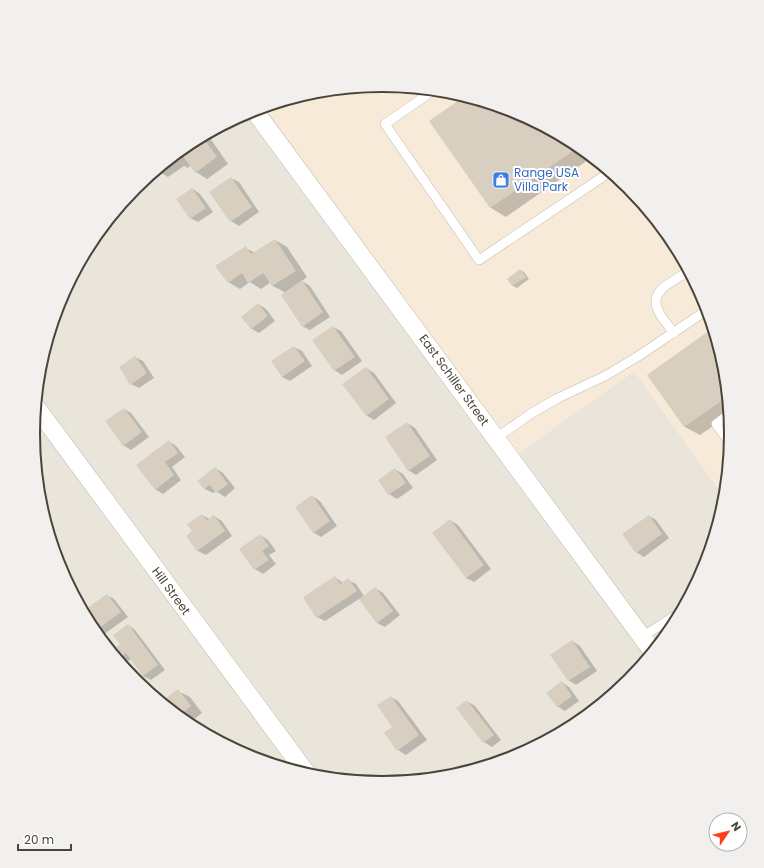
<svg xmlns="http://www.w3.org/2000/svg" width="764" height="868" font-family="Poppins,sans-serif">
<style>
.residential{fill:#eae5da}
.commercial{fill:#f7ead8}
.shadow{fill:#0003}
.building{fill:#d8cfc1}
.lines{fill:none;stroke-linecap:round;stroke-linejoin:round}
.service-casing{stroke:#c2bbae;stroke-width:10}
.minor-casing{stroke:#c2bbae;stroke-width:19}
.service{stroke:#fff;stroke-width:9}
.minor{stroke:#fff;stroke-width:18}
.labels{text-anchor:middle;stroke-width:4;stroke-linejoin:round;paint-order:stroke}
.shop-label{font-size:12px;fill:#366cbe;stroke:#fff;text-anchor:start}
.street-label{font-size:12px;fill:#4b4439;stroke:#fff}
.rim{fill:none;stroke:#4b4439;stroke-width:2}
</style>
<rect width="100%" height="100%" fill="#f6f3ec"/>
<path class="residential" d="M249,111l257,351 128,-91 91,127 -21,70 -32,60 -43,53 -53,43 -61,33 -65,19 -68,7 -66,-7 -279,-378 3,-32 20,-66 32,-60 43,-53 53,-43z
M35,416l262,355 -49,-15 -60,-32 -53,-43 -43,-53 -33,-61 -19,-65 -7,-68z"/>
<path class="commercial" d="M382,85l68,7 66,20 60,32 53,43 43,53 33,61 19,65 7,68 -6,64 -91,-127 -128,91 -255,-351 63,-19z"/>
<path class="shadow" d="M467,97l49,15 60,32 12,16 -82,57 -15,-9 -60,-86z
M204,135l6,3 18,26 -21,15 -11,-7 -5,-7 -3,3 -4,-2 -16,11 -12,-7 32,-26z
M231,178l8,4 20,30 -20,14 -8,-5 -20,-29z
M193,189l7,5 13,18 -15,10 -8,-4z
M275,240l12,7 20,30 -5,4 8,5 20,31 -20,13 -8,-4 -16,-33 -13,-7 -2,-4 -10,7 -11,-7 -10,7 -12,-7 18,-34 9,5z
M520,270l4,2 5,7 -12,9 -4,-2 -5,-7z
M258,304l8,5 9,12 -16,12 -7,-4 -10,-12z
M333,327l8,4 21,30 -20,14 -8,-5z
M713,329l11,37 5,49 -29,20 -15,-8 -37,-52z
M294,347l8,4 10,15 -22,15 -8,-4z
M135,357l8,4 11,17 -15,10 -8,-4z
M366,368l8,5 22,30 -22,17 -8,-5z
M124,409l7,4 18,24 -18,13 -8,-5z
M407,423l8,5 22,32 -21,15 -8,-5z
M169,441l7,5 9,11 -13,10 9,13 -18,14 -8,-5z
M215,468l8,5 12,15 -10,9 -9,-6 -3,2 -8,-4 -6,-8z
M395,469l8,5 10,14 -16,11 -8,-5z
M312,496l8,5 17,25 -16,11 -8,-5z
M202,515l8,4 4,-3 8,5 10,15 -26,19 -8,-4 -11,-15 7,-5z
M649,516l7,4 13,18 -25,19 -8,-5z
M450,520l8,5 33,44 -17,13 -8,-4z
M260,535l8,5 8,11 -7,4 7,9 -13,10 -8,-5 -14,-19z
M335,577l8,6 5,-3 8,4 8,12 11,-8 8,5 17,22 -15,12 -8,-4 -18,-24 -34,22 -8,-4z
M107,595l7,4 14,18 -28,20 -8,-9 -9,-16z
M128,625l7,5 30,40 -14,10 -8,-4 -12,-17 -6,5 -6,-3 -7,-9 10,-7z
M572,641l8,5 17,25 -21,14 -8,-5z
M562,682l7,5 10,14 -14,10 -8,-5z
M178,691l12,6 12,16 -9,7 6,9h-1l-10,-5 -26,-21z
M391,697l7,4 29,39 -21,15 -8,-5 -13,-17 8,-6z
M467,701l8,5 26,34 -9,7 -8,-5z"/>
<path class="building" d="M465,96l51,16 47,25 10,14 -83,57 -61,-87z
M202,136l15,21 -22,16 -12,-17 -8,6 -2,-3 -11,8 -1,-1 27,-22z
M231,177l21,30 -22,15 -21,-30z
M192,188l14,20 -16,11 -14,-20z
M275,239l21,32 -24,15 -9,-13 -15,10 -6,-10 -14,10 -13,-17 31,-20 5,8z
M520,269l6,8 -14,9 -5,-7z
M302,280l21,32 -21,15 -21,-32z
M258,303l10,13 -17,13 -10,-12z
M333,326l22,31 -21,14 -22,-31z
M713,328l11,38 3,31 -43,30 -37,-52z
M294,346l11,15 -23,16 -11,-16z
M135,356l12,17 -17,12 -11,-18z
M366,367l23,32 -23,17 -24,-32z
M124,408l18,24 -19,14 -18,-25z
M407,422l23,34 -22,15 -23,-34z
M169,440l9,13 -13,9 9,13 -19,15 -19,-25z
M215,467l13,17 -12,9 -6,-8 -6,4 -7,-8z
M395,468l11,15 -18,12 -10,-15z
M312,495l18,26 -17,12 -18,-26z
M202,514l5,6 7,-5 11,16 -28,20 -11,-15 6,-5 -5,-7z
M649,515l13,19 -26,19 -14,-19z
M450,519l34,46 -18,13 -34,-45z
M260,534l9,12 -7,5 7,9 -15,10 -15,-21z
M335,576l5,8 8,-6 9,13 -41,27 -13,-21z
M375,587l18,24 -16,12 -18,-24z
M107,594l14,18 -26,19 -12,-20z
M128,624l30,41 -15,11 -17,-23 -8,6 -7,-8 9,-7 -7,-9z
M572,640l18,27 -22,14 -18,-26z
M562,681l10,15 -15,11 -11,-14z
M178,689l13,17 -9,7 6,9 -2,1 -25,-21z
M391,696l28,39 -22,16 -13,-18 8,-6 -15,-22z
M467,700l27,35 -11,8 -27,-35z"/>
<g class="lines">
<g class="service-casing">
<path id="service" d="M434,90l-49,34 94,136 131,-88
M674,333c-5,-7 -13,-15 -16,-23 -10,-20 17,-29 31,-39
M729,414l-13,10 14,19
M496,438l36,-25 26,-15 47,-22 32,-19 70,-47
M642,637l39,-25"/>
</g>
<g class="minor-casing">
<path id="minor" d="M254,110l399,542
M36,407l271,367"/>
</g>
<use href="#service" class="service"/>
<use href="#minor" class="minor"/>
</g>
<defs>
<g id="shop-square" transform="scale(0.9)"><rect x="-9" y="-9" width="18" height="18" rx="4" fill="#3f7fe0" stroke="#fff"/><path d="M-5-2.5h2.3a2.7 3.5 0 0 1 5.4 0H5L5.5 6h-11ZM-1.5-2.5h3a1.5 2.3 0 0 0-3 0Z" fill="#fff"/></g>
</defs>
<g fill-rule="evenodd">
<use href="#shop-square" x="501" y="180"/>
</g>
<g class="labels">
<g class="shop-label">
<text x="514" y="177">Range USA<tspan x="514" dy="14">Villa Park</tspan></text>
</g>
<g class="street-label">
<text transform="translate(454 380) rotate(54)" y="4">East Schiller Street</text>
<text transform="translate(171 591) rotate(54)" y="4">Hill Street</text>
</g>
</g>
<path d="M0 0H764V868H0ZM40 434a342 342 0 1 1 684 0a342 342 0 1 1-684 0Z" fill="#f1f0ef" fill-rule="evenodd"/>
<path class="rim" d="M40 434a342 342 0 1 1 684 0a342 342 0 1 1-684 0Z"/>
<g transform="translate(728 832) rotate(55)"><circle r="19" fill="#ffffff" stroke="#b7b4b0"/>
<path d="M0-3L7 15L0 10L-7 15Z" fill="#fc3f1d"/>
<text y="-6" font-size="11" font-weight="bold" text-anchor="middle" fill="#4b4439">N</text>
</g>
<path d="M18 844v6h53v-6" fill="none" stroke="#4b4439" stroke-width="2"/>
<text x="24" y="844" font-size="12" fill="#4b4439" stroke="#ffffff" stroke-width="3" paint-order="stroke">20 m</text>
</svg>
